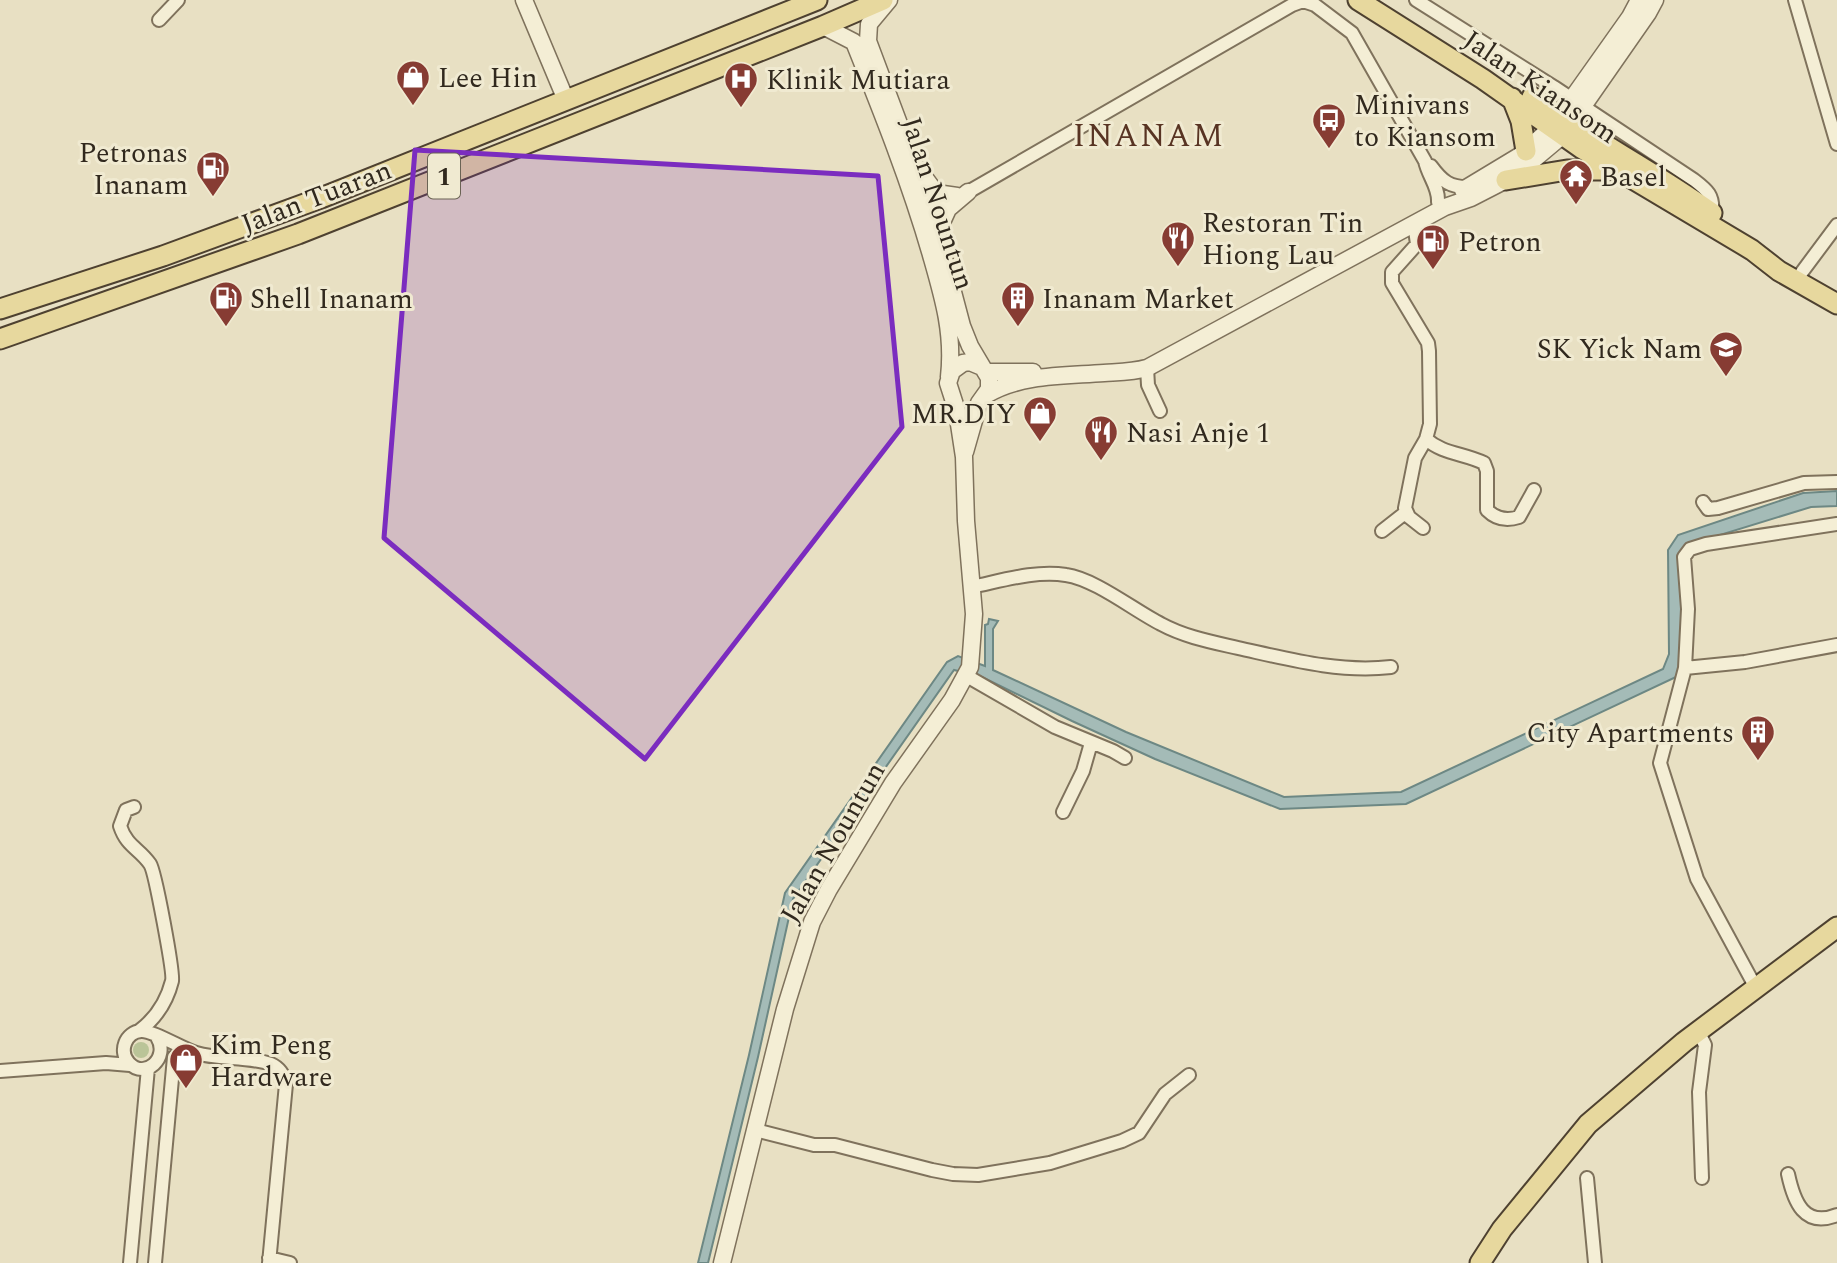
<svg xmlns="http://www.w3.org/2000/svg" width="1837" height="1263" font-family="Spectral,serif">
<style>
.green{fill:#bac498}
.water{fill:#a4bbb7;stroke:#6d8884;stroke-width:2}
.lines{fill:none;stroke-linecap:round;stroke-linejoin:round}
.minor-casing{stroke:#7f725c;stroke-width:16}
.tertiary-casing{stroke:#7f725c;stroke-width:19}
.primary-casing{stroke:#4e4130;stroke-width:23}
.minor{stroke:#f4eed5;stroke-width:12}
.tertiary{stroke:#f4eed5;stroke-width:16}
.primary{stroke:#e7d89e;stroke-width:19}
.marked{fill:#7b2cbf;fill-opacity:0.2;stroke:#7b2cbf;stroke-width:5;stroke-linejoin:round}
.labels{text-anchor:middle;stroke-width:6;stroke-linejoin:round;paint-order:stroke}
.shield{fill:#f0ead1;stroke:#6a6354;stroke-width:2}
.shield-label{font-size:26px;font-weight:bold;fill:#31291e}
.poi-label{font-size:28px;fill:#31291e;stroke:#f0ead1;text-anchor:start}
.street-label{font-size:28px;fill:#31291e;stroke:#f0ead1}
.quarter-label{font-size:32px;letter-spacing:2px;fill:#583423;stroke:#f0ead1}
</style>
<rect width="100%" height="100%" fill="#e8e0c3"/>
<path class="green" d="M133 1050a8 8 0 1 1 16 0a8 8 0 1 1-16 0Z"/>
<path class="water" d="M1837,491v15l-26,1 -127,39 -2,5v109l-6,17 -270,127 -126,5 -125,-50 -83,-38 -90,-44 -28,-7 -161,229 -35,158 -50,206h-10l51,-208 36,-162 162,-231 11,-6 27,10v-41l3,-1 1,-5 9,2 -5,8v41l133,62 158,65 117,-5 262,-123 6,-15 -1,-104 10,-15 125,-42z"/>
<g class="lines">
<g class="minor-casing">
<path id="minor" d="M1416,0l138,87 140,93c13,10 20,15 18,33
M1795,0l42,144
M159,20l19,-20
M1431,166c11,15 19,22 39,21
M931,209l37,-17 324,-187 11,-4 12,4 37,28 73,128c3,15 14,26 13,41
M1411,225l4,5 2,14 -25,28v11l36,60 1,8 1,73 -4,15 -11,19 -10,50 4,9 14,11
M1802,272l35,-47
M1147,368l1,17 12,26
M1426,439c17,15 37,14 58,24l3,8v39c9,9 20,11 32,7l15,-27
M1703,502l5,7 10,-1 86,-25 33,-1
M1382,531l23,-18
M971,587c30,-6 64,-17 95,-12 29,4 69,36 95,49 24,13 51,18 77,24 50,11 101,25 153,19
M1685,668l60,-6 92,-17
M966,678l6,1 83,48 58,24 12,7
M134,807l-8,3 -6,16c7,21 19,22 30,38 5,7 24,109 22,117 -5,20 -17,38 -33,50
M1063,812l20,-41 8,-28
M1756,988l-59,-109 -37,-116 25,-95 3,-59 -4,-52 6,-8 16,-5 131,-20
M1698,1031l7,14 -6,47 3,86
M157,1037c13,21 -12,43 -28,26 -11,-12 -3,-31 12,-32 11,-1 42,18 55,22 23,7 51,3 75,11 9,4 13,11 15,20l-17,179
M0,1071l106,-8 24,2
M755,1130l59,15h21l97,25 21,4 25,1 72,-12 72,-22 17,-8 26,-39 24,-19
M1788,1174c6,28 16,54 49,41
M1587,1178l8,85
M269,1258l21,5
M130,1263l18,-195
M155,1263l19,-206"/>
</g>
<g class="tertiary-casing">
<path id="tertiary" d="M524,0l42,100
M889,0l-20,24 -1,17 63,168 31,117 8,20 19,32v11l-10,14 -14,49
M823,26l31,16c28,70 56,140 77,213 12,42 23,78 18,122
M925,178l11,15 21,3
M1463,190l58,-35 31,-28 78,-110 9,-17
M938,231l10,-22 20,-17
M987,372h46
M986,395c35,-21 79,-19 118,-22 15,-1 29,-1 43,-5l298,-161 26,-9 35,-18 26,-19 31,-26 85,-122 7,-13
M722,1263l63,-254 27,-87 17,-33 64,-106 59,-83 18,-33 4,-53 -8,-93 -2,-64 -7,-46 -9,-28 4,-12 11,-8 7,-1 12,5"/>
</g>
<g class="primary-casing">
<path id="primary" d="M1358,0l125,79 98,69 171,102 27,21 58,33
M1532,97c58,42 122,74 180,116
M1512,98l9,23 5,30
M1506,180l61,-10h49
M0,309l163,-53 158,-58 496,-198
M0,339l298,-105 525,-208 60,-26
M1480,1263l22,-34 86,-105 96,-82 153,-115"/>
</g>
<use href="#minor" class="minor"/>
<use href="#tertiary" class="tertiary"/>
<use href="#primary" class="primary"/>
</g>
<path class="marked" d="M415,150l463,26 24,251 -257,332 -261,-221z"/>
<defs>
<g id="shop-pin" transform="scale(1.75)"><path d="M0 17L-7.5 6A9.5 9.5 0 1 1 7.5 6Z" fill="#873c33" stroke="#f0ead1"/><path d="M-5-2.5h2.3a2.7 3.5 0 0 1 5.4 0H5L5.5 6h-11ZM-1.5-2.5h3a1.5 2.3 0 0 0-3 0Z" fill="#fff"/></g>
<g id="hospital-pin" transform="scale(1.75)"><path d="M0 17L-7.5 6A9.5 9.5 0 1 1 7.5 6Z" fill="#873c33" stroke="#f0ead1"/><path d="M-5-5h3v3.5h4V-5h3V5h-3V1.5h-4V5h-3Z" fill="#fff"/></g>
<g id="bus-pin" transform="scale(1.75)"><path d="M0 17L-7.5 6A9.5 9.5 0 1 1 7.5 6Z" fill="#873c33" stroke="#f0ead1"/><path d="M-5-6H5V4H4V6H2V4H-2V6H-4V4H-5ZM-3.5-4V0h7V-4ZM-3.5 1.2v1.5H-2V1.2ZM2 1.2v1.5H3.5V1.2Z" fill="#fff"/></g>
<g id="fuel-pin" transform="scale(1.75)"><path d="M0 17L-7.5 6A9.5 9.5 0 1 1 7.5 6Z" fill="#873c33" stroke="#f0ead1"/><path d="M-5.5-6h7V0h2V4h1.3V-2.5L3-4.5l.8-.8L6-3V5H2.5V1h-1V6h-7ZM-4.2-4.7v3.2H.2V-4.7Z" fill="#fff"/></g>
<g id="temple-pin" transform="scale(1.75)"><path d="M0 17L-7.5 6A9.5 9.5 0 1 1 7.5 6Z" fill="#873c33" stroke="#f0ead1"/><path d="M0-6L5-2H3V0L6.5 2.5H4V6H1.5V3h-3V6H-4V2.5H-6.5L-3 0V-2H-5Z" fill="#fff"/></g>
<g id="restaurant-pin" transform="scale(1.75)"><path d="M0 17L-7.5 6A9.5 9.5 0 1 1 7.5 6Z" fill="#873c33" stroke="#f0ead1"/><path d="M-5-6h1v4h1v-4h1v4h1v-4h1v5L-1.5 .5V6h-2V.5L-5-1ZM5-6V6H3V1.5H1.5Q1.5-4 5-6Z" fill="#fff"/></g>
<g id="building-pin" transform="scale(1.75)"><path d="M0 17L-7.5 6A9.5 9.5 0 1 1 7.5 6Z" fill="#873c33" stroke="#f0ead1"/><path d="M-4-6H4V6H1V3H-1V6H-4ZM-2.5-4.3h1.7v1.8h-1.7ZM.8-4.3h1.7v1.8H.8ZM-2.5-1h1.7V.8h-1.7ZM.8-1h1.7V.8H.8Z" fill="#fff"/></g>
<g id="school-pin" transform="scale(1.75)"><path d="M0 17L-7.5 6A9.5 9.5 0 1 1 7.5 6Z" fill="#873c33" stroke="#f0ead1"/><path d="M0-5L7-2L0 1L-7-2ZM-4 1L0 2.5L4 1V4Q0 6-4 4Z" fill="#fff"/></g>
</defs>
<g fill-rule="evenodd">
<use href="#shop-pin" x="413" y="77"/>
<use href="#hospital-pin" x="741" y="79"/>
<use href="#bus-pin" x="1329" y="120"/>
<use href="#fuel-pin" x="213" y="168"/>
<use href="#temple-pin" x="1576" y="176"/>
<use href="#restaurant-pin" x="1178" y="238"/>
<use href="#fuel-pin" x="1433" y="241"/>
<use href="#fuel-pin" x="226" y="298"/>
<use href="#building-pin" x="1018" y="298"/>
<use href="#school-pin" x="1726" y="348"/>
<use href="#shop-pin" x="1040" y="413"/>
<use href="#restaurant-pin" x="1101" y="432"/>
<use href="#building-pin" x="1758" y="732"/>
<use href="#shop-pin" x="186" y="1060"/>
</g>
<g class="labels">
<rect class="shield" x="428" y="153.5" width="32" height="45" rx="5"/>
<g class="shield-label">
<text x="444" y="185">1</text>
</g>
<g class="poi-label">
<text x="438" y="87">Lee Hin</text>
<text x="766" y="89">Klinik Mutiara</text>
<text x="1354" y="114">Minivans<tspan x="1354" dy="32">to Kiansom</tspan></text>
<text x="188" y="162" text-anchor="end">Petronas<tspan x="188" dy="32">Inanam</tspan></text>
<text x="1600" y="186">Basel</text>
<text x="1202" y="232">Restoran Tin<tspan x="1202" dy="32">Hiong Lau</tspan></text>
<text x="1458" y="251">Petron</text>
<text x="250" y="308">Shell Inanam</text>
<text x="1042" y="308">Inanam Market</text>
<text x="1702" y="358" text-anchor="end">SK Yick Nam</text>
<text x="1016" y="423" text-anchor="end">MR.DIY</text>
<text x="1126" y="442">Nasi Anje 1</text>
<text x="1734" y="742" text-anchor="end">City Apartments</text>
<text x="210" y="1054">Kim Peng<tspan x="210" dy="32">Hardware</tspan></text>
</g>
<g class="street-label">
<text transform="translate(1541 86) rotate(34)" y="10">Jalan Kiansom</text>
<text transform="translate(316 196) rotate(-21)" y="10">Jalan Tuaran</text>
<text transform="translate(939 203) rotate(72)" y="10">Jalan Nountun</text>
<text transform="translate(832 842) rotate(-60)" y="10">Jalan Nountun</text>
</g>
<g class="quarter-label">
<text x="1149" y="146">INANAM</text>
</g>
</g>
</svg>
